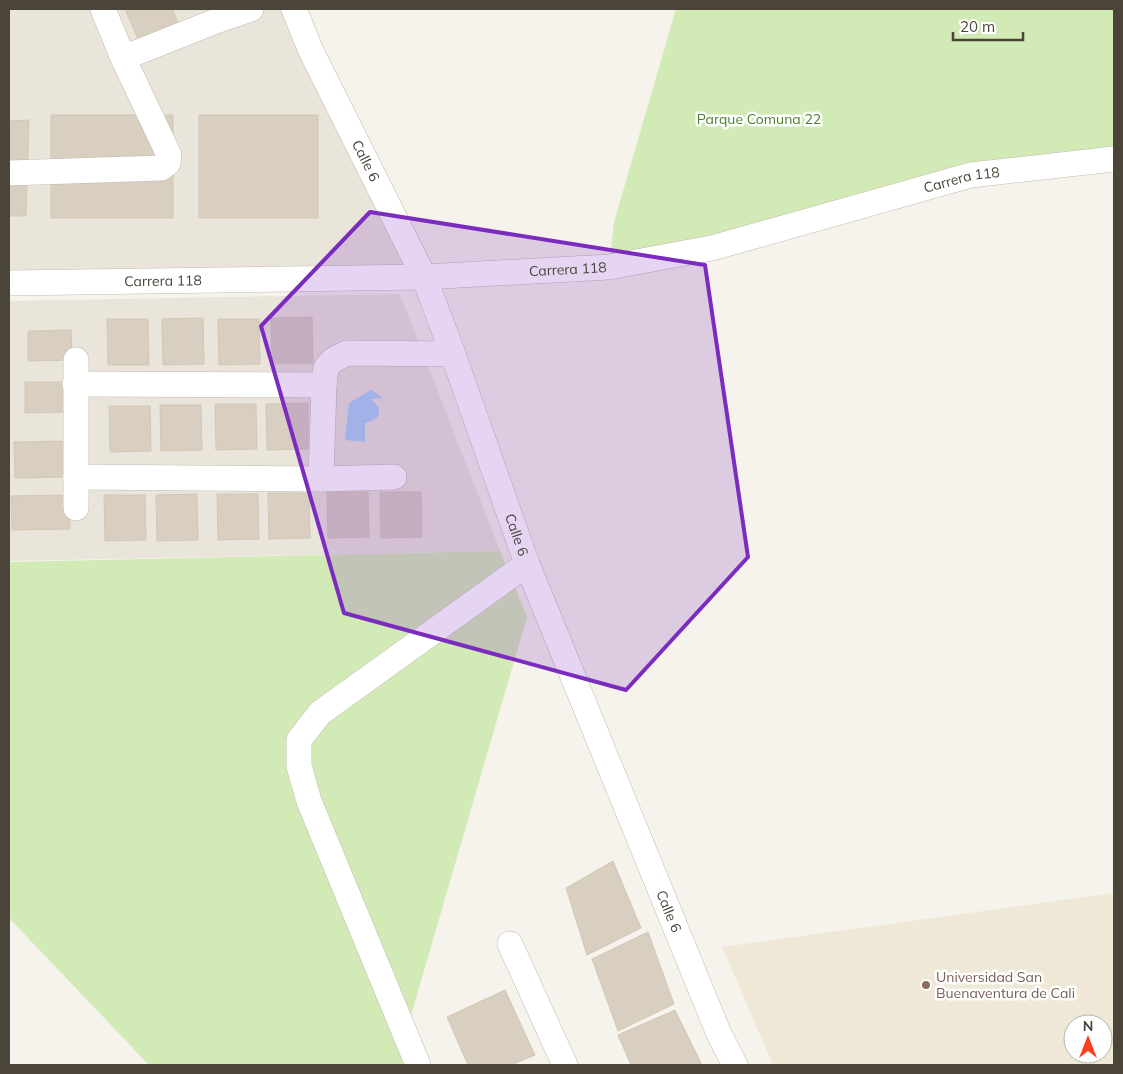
<svg xmlns="http://www.w3.org/2000/svg" width="1123" height="1074" font-family="Mulish,sans-serif">
<style>
.residential{fill:#eae5da}
.education{fill:#efe8d6;fill-rule:evenodd}
.green{fill:#d2eab5}
.water{fill:#a9d4f2}
.building{fill:#d8cfc1;stroke:#d3c7b4}
.lines{fill:none;stroke-linecap:round;stroke-linejoin:round}
.minor-casing{stroke:#c2bbae;stroke-width:26}
.minor{stroke:#fff;stroke-width:25}
.marked{fill:#7b2cbf;fill-opacity:0.2;stroke:#7b2cbf;stroke-width:4;stroke-linejoin:round}
.education-dot{fill:#8d6e63;stroke:#fff;stroke-width:2}
.labels{text-anchor:middle;stroke-width:5;stroke-linejoin:round;paint-order:stroke}
.park-label{font-size:14px;fill:#4a7f2a;stroke:#fff}
.street-label{font-size:14px;fill:#4b4439;stroke:#fff}
.education-label{font-size:14px;fill:#785e54;stroke:#fff;text-anchor:start}
</style>
<rect width="100%" height="100%" fill="#f6f3ec"/>
<path class="residential" d="M9,9h285l130,268 -415,6z
M400,294l100,257 -491,10v-260z"/>
<path class="education" d="M1114,893v172h-341l-51,-118zM1073,1024h30v30h-30z"/>
<path class="green" d="M676,9h438v150l-143,16 -362,92 5,-45z
M500,551l27,66 -120,412 16,36h-274l-140,-147v-356z"/>
<path class="water" d="M371,390l12,8 -12,1 8,9v7l-5,5 -9,3v19l-20,-2 4,-37z"/>
<path class="building" d="M125,9h47l9,21 -40,16z
M51,115h122v103h-122z
M199,115h119v103h-119z
M29,120l-3,96h-17v-95z
M312,317l1,46h-41l-1,-45z
M203,318l1,46 -41,1 -1,-46z
M107,319h41l1,46h-41z
M218,319h41l1,45 -41,1z
M71,330l1,30 -44,1v-30z
M25,382h45v30l-45,1z
M308,403v46l-41,1 -1,-46z
M215,404h41l1,45 -41,1z
M160,405h41l1,45 -41,1z
M109,406h41l1,45 -41,1z
M69,441l1,36 -55,1 -1,-36z
M327,492h41l1,45 -41,1z
M380,492h41l1,45 -41,1z
M268,493h41l1,45 -41,1z
M197,494l1,46 -41,1 -1,-46z
M217,494h41l1,45 -41,1z
M69,495l1,34 -58,1 -1,-34z
M104,495h41l1,45 -41,1z
M613,861l28,67 -54,27 -21,-67z
M648,932l26,72 -56,27 -26,-72z
M505,990l30,65 -24,10h-43l-21,-48z
M675,1010l27,55h-71l-13,-30z"/>
<g class="lines">
<g class="minor-casing">
<g id="minor">
<path d="M103,9l20,49 93,-37 35,-12"/>
<path id="s1" d="M294,9l17,42 113,226 29,77 74,210 192,470 16,31"/>
<path d="M9,173l152,-5 7,-5 1,-8 -46,-97"/>
<path id="s2" d="M9,283l415,-6 185,-10 103,-19 259,-73 143,-16"/>
<path d="M76,360v148"/>
<path d="M75,384l249,1"/>
<path d="M76,477l245,2 73,-2"/>
<path d="M321,479l3,-94 2,-17 7,-8 14,-7 106,1"/>
<path d="M510,944l55,121"/>
<path d="M418,1065l-109,-264 -10,-35v-26l21,-27 207,-149"/>
</g>
</g>
<use href="#minor" class="minor"/>
</g>
<path class="marked" d="M370,212l335,53 43,292 -122,133 -282,-77 -83,-287z"/>
<circle class="education-dot" cx="926" cy="985" r="5"/>
<g class="labels">
<g class="park-label">
<text x="759" y="124">Parque Comuna 22</text>
</g>
<g class="street-label">
<text dy="5" stroke="none"><textPath href="#s1" startOffset="168">Calle 6</textPath></text>
<text dy="5" stroke="none"><textPath href="#s2" startOffset="964">Carrera 118</textPath></text>
<text dy="5" stroke="none"><textPath href="#s2" startOffset="559">Carrera 118</textPath></text>
<text dy="5" stroke="none"><textPath href="#s2" startOffset="154">Carrera 118</textPath></text>
<text dy="5" stroke="none"><textPath href="#s1" startOffset="572">Calle 6</textPath></text>
<text dy="5" stroke="none"><textPath href="#s1" startOffset="978">Calle 6</textPath></text>
</g>
<g class="education-label">
<text x="936" y="982">Universidad San<tspan x="936" dy="16">Buenaventura de Cali</tspan></text>
</g>
</g>
<rect width="1123" height="1074" fill="none" stroke="#4b4439" stroke-width="20"/>
<g transform="translate(1088 1039)"><circle r="24" fill="#ffffff" stroke="#b7b4b0"/>
<path d="M0-4L9 19L0 12L-9 19Z" fill="#fc3f1d"/>
<text y="-8" font-size="14" font-weight="bold" text-anchor="middle" fill="#4b4439">N</text>
</g>
<path d="M953 32v8h70v-8" fill="none" stroke="#4b4439" stroke-width="2.5"/>
<text x="960" y="32" font-size="15" fill="#4b4439" stroke="#ffffff" stroke-width="4" paint-order="stroke">20 m</text>
</svg>
